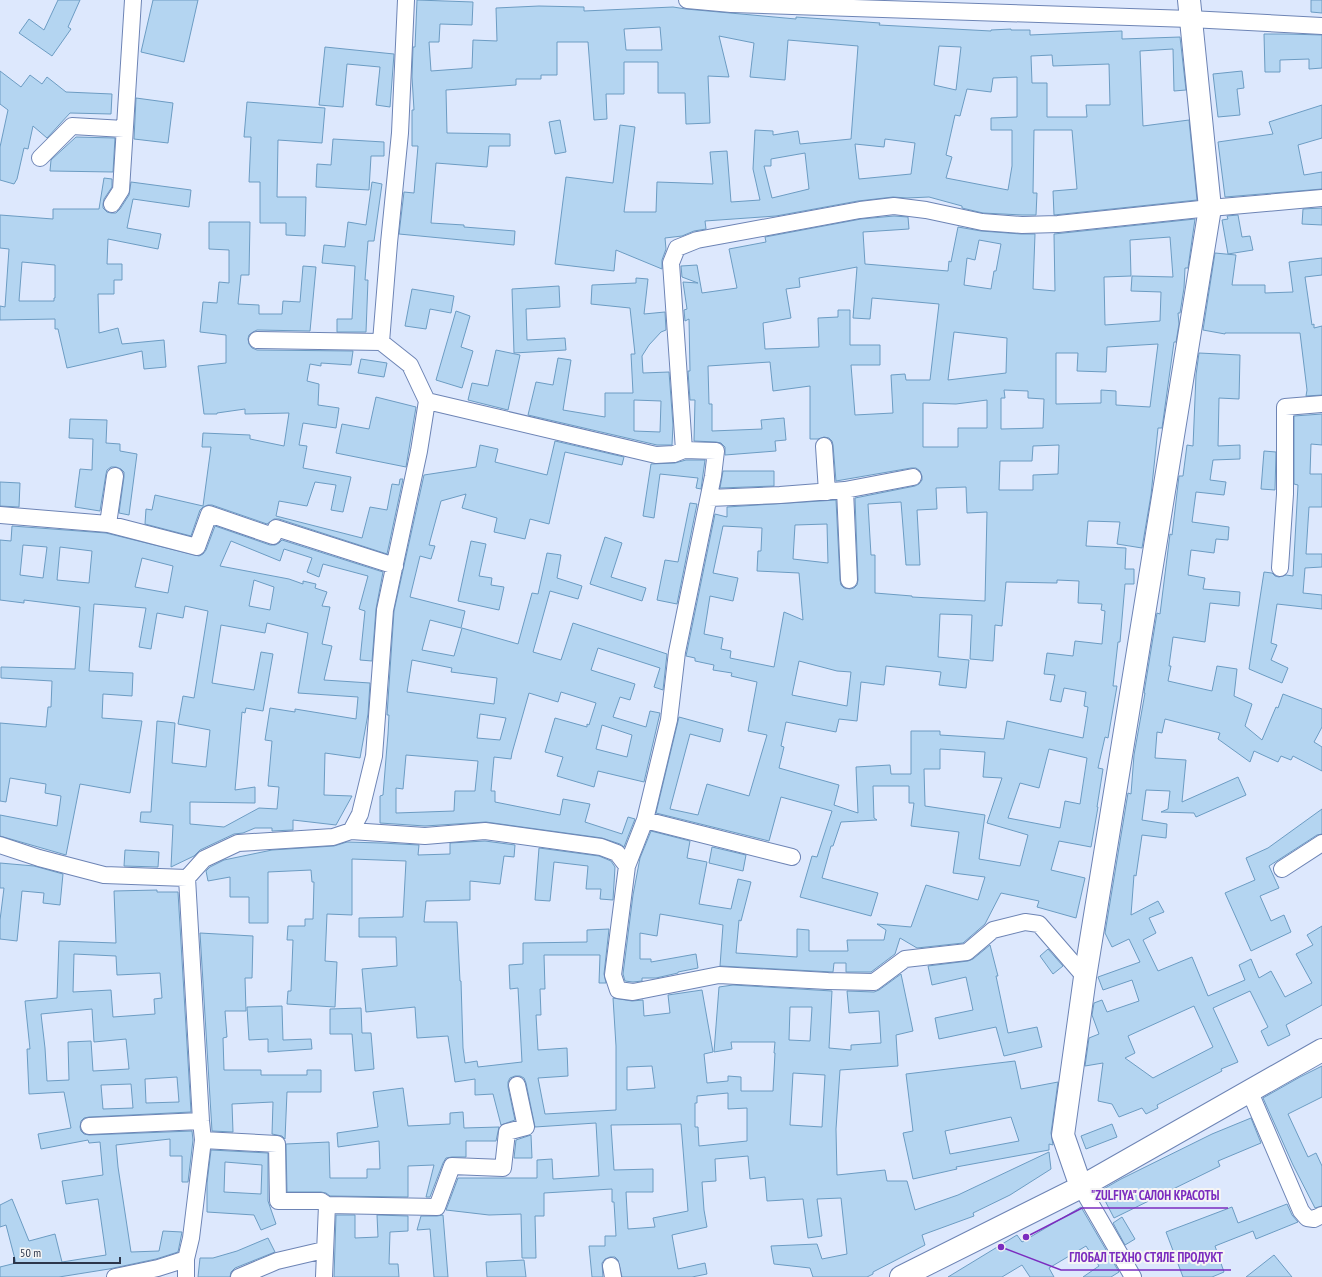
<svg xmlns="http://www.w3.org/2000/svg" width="1322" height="1277" font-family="'PT Sans Narrow',sans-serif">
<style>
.building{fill:#b4d5f1;stroke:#6c9cc3;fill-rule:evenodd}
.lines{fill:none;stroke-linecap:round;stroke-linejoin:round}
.street-casing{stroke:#6d84b5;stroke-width:18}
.secondary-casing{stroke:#6d84b5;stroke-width:24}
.street{stroke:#fff;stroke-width:16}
.secondary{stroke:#fff;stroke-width:22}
.leader{fill:none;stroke:#7b2cbf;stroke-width:1.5}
.callout-dot{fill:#7b2cbf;stroke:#f5f5f5;stroke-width:1.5}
.callout-label{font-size:13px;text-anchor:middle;font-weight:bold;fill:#7b2cbf;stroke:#f5f5f5;stroke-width:4;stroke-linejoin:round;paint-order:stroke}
</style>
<rect width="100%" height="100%" fill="#dde8fd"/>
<path class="building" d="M58,0h22l-12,27 3,2 -19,27 -33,-23 10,-14 15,11z
M153,0h45l-14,62 -43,-10z
M417,0l56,2 -1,23 -32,-1 -1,18h-10l2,29 41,-3 1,-28 24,1 -1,-33 43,-2 45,1v4l89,-4 13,2 110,10v-2l84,6 -1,2 112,6v-1l20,-1v1h19v5l92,-4v8l58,-2 6,53 -12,1 -1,-42 -33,2 3,75 46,-6 8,80 -143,15 -1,-24 24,-2 -5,-59h-38l-1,63h4l-1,22h-14l-39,-2 -21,-5v-2l-33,-9 -22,1 -14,-1 -35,4 -82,15 -71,5 1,8 -12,2 -12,5 -17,2 1,11 -4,11v9l-46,-19 -2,21 -59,-7 11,-87 47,6 7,-58 15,2 -11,85h32l1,-30 56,2 -3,-32 17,-1 4,51 29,-2 -7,-31 2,-39 18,1v4l25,-4 2,13 51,-5 7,-93 -70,-6 -3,40 -35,-3 4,-34 -35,-7 10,41 -21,-1 2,47 -24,1 -1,-31h-27v-31h-34v32h-18l1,25 -13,1 -6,-78h-31v33h-16v4h-25v6l-70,5 1,43 63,1v12h-21l-2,21 -51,-4 -5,60 33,2v2l51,4 -1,14 -115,-11 5,-42 10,1 4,-47h-6v-36h2l-2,-33 1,-30h2zM660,27l2,23h-36l-2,-21zM939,46l22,1 -5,43 -22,-5zM1052,55l1,11 56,-2 1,41h-24l1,12h-40v-34h-15l-1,-27zM1017,77v40l-26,1v12h21v36l-4,24 -62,-12 6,-21 -6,-2 9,-40 5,1 7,-27 24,3 2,-14zM885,139l30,4 -4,31 -52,5 -4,-35 29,3zM805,153l4,36 -37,9 -8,-32h7v-7z
M1311,0h11v13l-11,-1z
M1264,34h23l35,1v33l-13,1v-10l-29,1v12h-15z
M325,47l69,7 -4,53 -14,-2 4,-38 -33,-3 -4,43 -24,-2z
M0,71l21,16 9,-12 12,9 5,-7 19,15 46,2 -1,20 -41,-1 -23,25 -14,-12 -5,23 -4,-1 -7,31 -3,5 -14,-4v-33l8,-37 -8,-6z
M1242,71l2,17 -7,1 3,26 -22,2 -5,-43z
M136,98l37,5 -5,40 -34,-4z
M247,102l78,6 -3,35 -44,-3 -1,57h29l-1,39 -19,-1v-12h-26v-41h-11l2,-45h-7z
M1322,105v33l-24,7 6,30 18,-3v17l-97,8 -7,-55 55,-8 -4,-12z
M560,120l6,32 -11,2 -6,-32z
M76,137l39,1 -2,34 -63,-1 1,-11z
M333,139l51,3v14h-13l-2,34 -53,-3 1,-23 14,1z
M104,178l8,1v8l-8,12 -1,5v4l4,4 4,1h5l4,-4 9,-14 2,-13 60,8 -2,17 -56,-8 -6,29 34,6 -3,15 -50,-10 -1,25h15v16h-8v14h-16l1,39 19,-5 4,16 42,-4 2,27 -22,2 -2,-18 -75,17 -9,-39h-3v-10l-55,1v-14l5,1 4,-58 -9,-1v-33l53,4v-10h46zM22,262l33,3v33h-1v3h-35z
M372,182l10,2 -8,57h-6l-3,39h3l-2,52h-29v-13h15l3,-53 -33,-3 2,-18 21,2 3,-25 18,3z
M1322,208v17l-20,-1 1,-15z
M1238,215l4,22 8,-1 3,14 -25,4 -6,-34 6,-1 -1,-3z
M894,216l14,1 1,12 -46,3 2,32 83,7 1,-10 2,1 7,-35 23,4 40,3h14l-2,55 22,2 -1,-57 141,-15 -7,49h-3l-1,20 -4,25h-2l1,11 -3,18h-2l-12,86h-4l-7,67 -9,53 -25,-4 3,-22 -32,-1 -2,25 40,2 -1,21h9v15h-9l-5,58h-2l-5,44h4l-9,52 -3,-1 -7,31 5,1 -6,38h1l-7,40 -32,-6 -8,29 34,8 -9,40 -39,-11 2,-6 -38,-8 -16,31 -22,19 -46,5 -17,-10 -5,16 -24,18h-25v-9h-12l-1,9 -113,-6 3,-41 -63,-11 -3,22 -17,-3v26h11v3l45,-8 2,14 -20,4v1l-22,5h-14v3l-9,1 -8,-1 -2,-7 10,-79 7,-37 11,-27 39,10 -3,17 20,4 -8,42 32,5 7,-30 13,3 -10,39 -2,-1 -3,33 61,4v-28l12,1v21h39l-1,-11h37l2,-10 -9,-6 34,3 15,-42 52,15 7,-23 -32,-4 6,-41 -48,-6 3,-23h-5v-17h-36l1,32 3,2 -36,2 -8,24h-2l-9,32 56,15 -7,23 -71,-19 12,-41 5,1 15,-46 -51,-14 -12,44 -113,-28 23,-96 44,12 -3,13 -30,-8 -20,75 28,6 9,-31 42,12 18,-61 -19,-4 9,-49 -26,-6 1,-3 -19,-3 1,-5 -19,-4v-3l-9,-2 29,-142 12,3v-10l109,-7 4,80 1,5 3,3 6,1 4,-1 3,-3 1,-5 -3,-82 60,-12 4,-2 3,-4v-4l-2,-5 -4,-3h-5l-75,13 -3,-36 -1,-4 -3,-3 -5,-1 -6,2h-8v-53l-37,5 -3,-29 -62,4 1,38h3v27l50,-2 -1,-9 23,-2 2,22 -11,1 1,10 -51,4v-8l-4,-4 -5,-1 -22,-1 1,-41h-5l-2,-29h2l-1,-52 -4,2 -1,-11 3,-1 -4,-27 15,1 -16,-6 -1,-11 16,-1 5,28 35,-5 -8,-39 37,-7 -1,-5 96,-18zM1170,237l3,40 -41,-1 -1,15 30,1 -1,29 -55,4 -1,-48 27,-1 -1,-36zM979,240l22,4 -5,27h-2l-3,18 -27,-4 3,-27 8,2zM857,267l-4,51 17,1 2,-21 67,6 -9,76h-24l-1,-6 -14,1 2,38 -38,2 -4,-50h29v-20h-30v-35h-12v7l-20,1 1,29 -54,2 -2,-26 28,-5 -5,-29 14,-2 -1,-9zM954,332l53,6 -1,35 -58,7zM1158,344l-8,63 -34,-2v-14l-15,-1v13l-45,1v-51h22l-1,18 29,1 1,-25zM1004,390l24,1v7l16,1 -1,29 -42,1v-31h4zM987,400v28h-29v19h-35v-44l33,1zM1059,445l-1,29 -25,1v15h-34l1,-29h32l1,-15zM966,487l1,26 20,-1 -2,89 -73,-4v-1l-37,-3v-38h-4l-3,-51 33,-2 5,63h14l-3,-55 20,-1 -1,-21zM827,524l1,39 -35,-4 2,-34zM723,526l39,2 -1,23h-3l-1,20 42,2 4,47 -19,-8 -10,55 -44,-9 1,-7 -10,-2 2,-11 -19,-4 6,-38 23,5 5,-23 -25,-5zM1057,580l22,1 -1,22 24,1 -1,6 4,1 -3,33 -27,-3 -2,15 -26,-3 -3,21 11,1 -5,25 11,2 3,-14 22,4 -2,14 4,1 -5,31 -76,-17 -3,18 -64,-4v-4h-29v43h-20l-1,-9 -34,2 2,46 -24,-8 5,-20 -60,-17 5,-21 -3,-1 5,-24 50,10 3,-13 18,2 4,-39 23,3 2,-19 55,6 -2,13 27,3 3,-28 -31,-3 2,-43 32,1 -2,44 23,2 2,-36 7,1 4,-44 51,1zM799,661l38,10 14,1 -4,34 -55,-11zM940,749l45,3 -2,25 19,1 -15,45 41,12 -8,31 -41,-7 6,-44 -60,-9 -1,-37h16zM1049,749l38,9 -7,46 -15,-3 -5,27 -52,-10 12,-35 19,5z
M209,222h41l-1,53h-8l-3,29 21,1v9h23l1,-13 17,1 3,-36 13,1 -6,64 -53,-1 -4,2 -4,3 -1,4 1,5 3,4 5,2 96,1 -2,14 -30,-2v3l-11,-2 -3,17 12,3 -1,21 21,3 -3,20 -33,-5 -4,22 8,1 -4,22 48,9 -8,35 -12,-2 5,-25 -21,-3 -8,24 -28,-5 -3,15 86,22 8,-31 17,3 5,-26 7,1 1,-6h3l-16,75 -108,-35h-5l-7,5 -55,-19h-4l-5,2 -3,3 -9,26 -46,-12 1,-15 6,1 3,-15 48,11 8,-59h-9l1,-14 47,2v4l34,7 5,-33 -44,1v-5l-28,4v1h-13l-6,-48 28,-3v-28l-26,-3 3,-30 14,1 2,-21 10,1v-33l-20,-1z
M1215,253l21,2 -4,30h33v8l28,-1 -4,-30 33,-4v17l-17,2 7,48 2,-1v4l8,-2v69l-16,1 1,-6 -7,-57h-75v1l-22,-4z
M636,278l12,1 -4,35 21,-2 1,18 -5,2 -12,13 -7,11 1,17 26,-1 4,53 -1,20h-15l-129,-30 8,-33 17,3 5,-27 13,2 -8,50 42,7v-24h28l-2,-39h4l-5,-46 -39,-4 1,-19 44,-2zM634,400l27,1 -1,31 -26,-1z
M559,286l1,21 -34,2 1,31 38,-2 1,12 -52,3 -2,-64z
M412,289l42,7 -3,17 -21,-4 -4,20 -21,-3z
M456,311l14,5 -9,31 12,4 -11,37 -26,-8z
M496,350l24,5 -12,55 -40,-10 4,-17 16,3z
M1199,353l41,2 -1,44 -20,-1 -1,48 22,-1v14l-27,1 -3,20 16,2 -2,13 -28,-3 -4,30 37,5 -1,13 -12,-1 -2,14 -23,-3 -3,25 17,3 -2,11 37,3 -1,14 -29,-3 -5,39 -32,-5 -4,29h2l-3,15 44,10 5,-25 20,3 -3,27 18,8 -7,22 17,14 14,-33 2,1 5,-14 39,15v18l-8,15 8,5v24l-29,-15 -2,4 -10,-4 -3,6 -24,-11 -4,11 -32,-23 2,-6 -55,-14 -3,14 -5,-1 -2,26 31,2 -4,42 56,-25 8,18 -50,22 -2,-4 -33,-1 7,-3 2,-18 -24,-1 -4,30 25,4 -1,14 -24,-3 -6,41 -2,-1 -3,40 27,-14 6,11 -15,6 7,15 -13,7 15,31 34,-14 16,39 37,-16 -6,-15 12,-6 8,19 12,-7 14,26 27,-14 -16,-29 17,-9 -6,-10 15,-9v79l-36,20 4,10 -22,11 -7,-15 7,-4 -18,-36 -37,17 25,54 -17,7 1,2 -65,34 1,3 -12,6 -4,-6 -23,9 -7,-13 -14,-3 5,-38 -18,3 4,-28 10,-4 -7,-19 2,-12 8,-3 5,12 32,-11 -7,-21 -29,10 -5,-13 42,-15 -11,-23 -17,8 -7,-14 23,-140 3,1 3,-39 11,-62h-1l13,-80 3,1 10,-80 2,1 7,-59h4l4,-31 6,1 3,-71zM1194,1006l19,41 -60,31 -28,-20 10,-5 -7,-17z
M361,359l26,4 -3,14 -26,-4z
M376,397l40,10 -10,60 -70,-14 6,-29 27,5z
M1322,414v31l-11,-1 -1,30h12v33h-13l-3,47h16v13l-17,1 -2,25 19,2v14l-45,-5 -6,39 6,2 -6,15 17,8 -6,15 -33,-14 15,-97 8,1 3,3 4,1 7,-2 7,1 5,-91 -4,-1v-68z
M70,419l37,1 -1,23 14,1v7l17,3 -8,61 -10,-2 5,-36v-5l-3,-3 -5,-2h-5l-4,3 -1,4 -6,37 -25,-4 5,-38 12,1 1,-31 -24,-1z
M555,441l69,16 -2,8 -57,-13 -16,72 -19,-5 -5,20 -31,-7 3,-14 -35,-10 4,-14 -25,7 -12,44 6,1 -4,13 -11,-3 -10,41 55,14 -4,17 -31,-8 -8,30 32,6 8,-28 56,16 14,-51 6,1 9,-41 14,2 -4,23 25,8 -4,13 -28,-8 -17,61 28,8 12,-37 94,31 -4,36 -9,-3 6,-19 -62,-20 -7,22 44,14 -5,16 -10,-3 -7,20 33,10 4,-16 10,2 -16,69 -46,-11 -4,16 -37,-11 6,-19 -18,-5 10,-34 32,9v-3l2,1 7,-22 -35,-11 -3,10 -29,-9 -17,60 -1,6 -17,-2 -3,34h4v11l65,13 3,-16 27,5 -5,18 37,12 6,-17 7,2 -11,28 -4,-3 -18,-6 -116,-16 -61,4 -45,-3v-27l3,-1 5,-61 1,-19h-2l7,-104 30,-136 52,-8 4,-22 18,4 -3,13 52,13zM412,660l40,8 -1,4 46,6 -3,26 -87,-12zM480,714l26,4 -6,22 -23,-2zM602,725l30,10 -5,22 -31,-8zM406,755l72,6 -3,30h-20l-1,20 -58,2v-25l7,1z
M1264,451l12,1 -1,38 -14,-1z
M686,460h19l-4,29 -5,-1 2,-10 -38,-4 -6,44 -11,-2 8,-52 24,-1z
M723,471h51v15l-54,2z
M0,482l20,1 -1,24 -19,-1z
M690,503l7,1 -20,100 -20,-4 8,-40 13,2z
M12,526l94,7 93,23 4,-2 3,-4 9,-24 55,19h5l4,-2 3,-3 101,32 -7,37 -4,52 -12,-1 5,-49 -6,-2 9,-33 -45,-12 -4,13 -12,-5 5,-14 -28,-9 -4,12 -49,-20 -11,25 69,13 14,5v-3l13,3 -1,4 12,4 -5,14 8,1 -8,37 10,2 -8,34 46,3 -2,31 -8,44 -35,-5 -1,42 28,1 -16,29 -43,-5v10l-21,1v-3h-17l-12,5 -9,1 -34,16 -6,6 -23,11 2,-42 -33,-3 1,-10h10l6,-91 18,2 -3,40 34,4 4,-37 -32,-6 5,-28 11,2 14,-87 -23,-5 -2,12 -26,-5 -6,36 -12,-2 7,-39 -52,-4 -5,67 44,2 -1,23 -29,-2 -1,24 40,3 -12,72 -50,-9 -14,71 -66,-19v-21l57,11 4,-30 -16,-3 1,-9 -36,-6 -4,24 -6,-1v-78l46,4 2,-20h3l1,-26 -51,-3v-11l74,2 5,-62 -56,-7v3l-24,-3v-60l11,1zM23,545l24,2 -4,31 -23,-3zM60,547l32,4 -3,32 -32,-3zM142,558l31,8 -5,27 -33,-6zM254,580l20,7 -4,23 -21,-4zM267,623l41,10 -10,60 60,4 -2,22 -61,-10v3l-25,-4 -5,32 7,1 -4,45 11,1 -2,22 -18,-1 -35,19 -34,-3v-22l65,1v-16l-20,3 7,-78 3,1 1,-5 17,3 10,-57 -12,-2 -7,38 -42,-7 9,-58 44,8z
M605,537l17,6 -11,34 35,11 -4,13 -52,-17z
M471,541l15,3 -7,32 13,2 -1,7 13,2 -5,23 -41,-9z
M1322,809v25l-5,1 -48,31 10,22 -19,8 11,25 13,-6 7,17 -40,19 -26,-58 30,-13 -9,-22 22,-10z
M485,841l30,4 -1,12 -10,-1 -4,28 -30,-3v19l-44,1 -2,21h33l3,59h1l2,67 2,15 12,-2 1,6 44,-5 -4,-74 -8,1 -1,-24 14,-1v-21l64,-1v-12l22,-1 -5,45 2,9h-7l1,-28h-56l1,34h-5l1,26h-5l2,35 29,-2 1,28 -30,2 7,36 71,-4v-64l-3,-48 19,3 11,-1 1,16 26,-3 -2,-18 34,-5 11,62 -9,2 3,29 21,-2v-5l13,1v14h32l2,-38h-1l1,-11h-44l1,7 -18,3 5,-65 14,-2 99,6 -3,57 22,2v-5l30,-2 -2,-32 -30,2 -2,-22 27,1 5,-2 22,-16 12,57 -17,4 2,31 -58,4 -4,59 1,46 48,-5 2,11h20l8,29 43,-15 91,-43 2,17 -41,26 -37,18 1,3 -52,19 3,10 -52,27v2l-6,3h-54l-3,-9 -36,-4 -3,-18 46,-2 5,15 25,-5 -6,-56 -24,1 5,37 -14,2 -5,-39 -36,2 -2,-24 -15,2 -2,-23 -33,3 1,22 -14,1 2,28 3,17 -35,8 6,34 27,-6 2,11 -15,3h-70l-4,-17 -3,-3h-5l-5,2 -3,4 1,14h-11l-3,-31h16v-10h11l-2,-34h-2v-13l-68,4v23h-9l1,42h-14l-1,-44 -32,1 -43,-5 12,-32h79v-18l15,-1 1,20 46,-3 -3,-53 -61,4 -9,-44 -2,-5 -4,-2h-5l-5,2 -2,4v5l7,33 -14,5 -8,-31 -18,1v-16l-20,3 -7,-46 -31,2 -2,-31 -49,5 -4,-43 35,-3 -1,-29h-37v-19l44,-1 3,-56 -54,-2v56l-25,-1 -2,47 12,1 -2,45 -48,-3 1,-13h3l2,-51h-6l1,-14h17v-7h8l1,-37h-2l-1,-12 -43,2v51h-19v-26h-19v-20l-22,4 -2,-10 4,-4 14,-7 48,-10 62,-4 13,-4 34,1 38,2 -1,10 32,-1v-11zM790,1007h22l-2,34 -21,-1zM652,1066l3,22 -28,2v-23zM793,1073l32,2 -3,52 -32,-2zM728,1093v16l19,-1v33l-48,5 -1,-19h-3v-24h2v-7zM681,1124l7,87 -35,7 2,9 -27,2 -2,-37h27v-23l-39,1 -3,-45z
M712,847l34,8 -3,16 -34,-8z
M539,848l60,8 12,5 4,6 -2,33 -13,-1 1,-10h-15l2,-23 -34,-4 -4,39 -15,-1z
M125,850l34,2 -1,15 -34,-1z
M0,863l34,3 29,8 -3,31 -17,-2 1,-10 -22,-2 -5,50 -17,-2v-19l4,-32h-4z
M157,890v2h21l13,220 -102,5 -5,1 -3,3 -1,6 1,4 3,3 5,1 103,-4 1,9 -5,42h-6v-26h-12v-17l-54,6 2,22 13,85 28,-1 4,-20 19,1 -4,20 -22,7 -47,10 -50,8h-59v-10l16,-4 -10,-38 -6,2v-22l12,-6 17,42 26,-7 7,28 44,-7 -8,-56 -32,5 -4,-23 41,-6 -3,-33 -11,1 -1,-3 -47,9 -3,-15 33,-6 -7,-36 -35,2 -2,-45h3l-5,-48 32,-3 2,-57 57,2 -2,-52zM74,954l42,2 1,19 43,-2 2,25 -8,1 1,15 -42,3 -2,-27 -38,2zM92,1009l2,33 32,-3 3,30 -36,2 -2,-30 -23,1 1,38 -22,1 -2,-33 -4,-34zM177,1077l2,25 -33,1 -1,-24zM131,1084l2,24 -30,1 -2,-24z
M200,933l53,3 -1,42h-7l1,33h-21l2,26 -4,1 1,32h37v5h46v-5h14v22h-34l-2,47 -3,-3 -10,-2 1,-32 -41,2 1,28 -21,-1z
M990,945l8,31h-2l12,57 29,-6 5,20 -38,9 -8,-29 -57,12 -4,-21 38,-8 -7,-33 -34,8 -4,-19 40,-5 5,-2z
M1048,949l15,17 -10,8 -13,-18z
M282,1006l1,34 28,-1 1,10 -44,3v-13l-19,1 -2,-33z
M361,1008l1,25h9l3,36 -19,2 -3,-37h-22v-25z
M1015,1061l6,28 37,-7 -7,51 2,12 -4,-1v6l-93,17 1,2 -44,10 -10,-46 10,-2 -7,-57zM1011,1117l8,24 -69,13 -5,-23z
M1322,1066v31l-34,17 20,43 8,-4 6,13v40l-7,2 -22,-43 -30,-67 37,-21z
M403,1088l5,38 42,-2v-11l13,-1 1,16 35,-1 -3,14h-30v16h-14l-6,1 -3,5 -13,34h-4l8,-32 -26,1v31l-78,-1 -4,-3 -5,-1h-34l-1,-48 43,-2 1,36h37v-9h13l-1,-28 -41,6 -1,-14 41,-6 -5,-35z
M1251,1118l10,25 -43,18 2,5 -106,52 -14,-27 21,-12 91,-45z
M1112,1124l5,13 -31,12 -5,-13z
M531,1135l1,23h-18l2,-18z
M211,1150l57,3v48l8,23 -15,6 -7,-15 -47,-3v-29zM225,1162l37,3 -1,29 -37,-2z
M1287,1204l5,11 6,7 -42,17 -3,-8 -38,15 9,26 -12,5h-29l-17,-45 66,-25 6,16z
M1081,1207l38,65 -8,5h-28l16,-11 -13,-20 -37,22 5,9h-24l-8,-12 -20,12h-54l69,-42 5,7z
M336,1215h19v23l23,-1 -1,-22 31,1v15l-18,1 -1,32h9l1,13h-65z
M443,1215l5,62h-14l-4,-48 -13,1 4,-14h16z
M1122,1217l13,22 -10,6 -12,-22z
M268,1238l7,14 -40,16 -4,4 -1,5h-32l2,-19h13l24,-7z
M1274,1255l18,22h-46z
M524,1260l2,17h-39l-1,-15z"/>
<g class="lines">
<g class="street-casing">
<path id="street" d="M687,0l44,4 459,15 132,7
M40,158l32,-32 52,3
M112,204l9,-14 12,-190
M257,340l124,2
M427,401l229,54 18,-1 10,-4 -13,-187 6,-15 20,-8 163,-30 34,-4 32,4 56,12 40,3 36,-1 152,-16 112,-10
M824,446l3,46
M845,490l4,90
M709,498l71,-3 65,-5 68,-13
M0,515l108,9 89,23 12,-33 64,22 3,-8 119,38
M108,524l7,-48
M1280,568l5,-74v-87l37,-3
M645,820l147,37
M351,831l74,5 60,-5 116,16 16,6 10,13 -14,109 5,15 15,2 86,-17 109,6 46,1 31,-23 62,-7 26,-22 32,-8 14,2 46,53
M0,845l39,13 65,17 83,3
M627,866l18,-46 24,-100 8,-68 36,-176 3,-25 -32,-1
M1282,869l40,-26
M1249,1090l52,121 6,7 7,1 8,-4
M89,1126l112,-5
M203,1140l74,4 1,57h43l6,4
M1081,1187l52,90
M611,1266l2,11
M115,1277l43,-9 28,-9
M186,1277v-18l5,-21 12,-98 -2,-19 -14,-243 17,-19 34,-16 95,-6 18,-6 9,-17 14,-58 11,-146 34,-159 8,-50 -17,-36 -29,-23 8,-99 11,-110 6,-133
M239,1277l38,-16 47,-11
M324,1277l3,-72 110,2 15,-41 51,2 4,-36 19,-5 -9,-42"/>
</g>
<g class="secondary-casing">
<path id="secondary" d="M1081,1187l-18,-52 22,-158 125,-769 -21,-208
M901,1277l180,-90 241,-137"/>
</g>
<use href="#street" class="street"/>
<use href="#secondary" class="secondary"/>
</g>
<path class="leader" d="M1026 1237L1082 1208H1228M1001 1247L1061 1270H1231"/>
<g class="callout-dot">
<circle cx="1026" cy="1237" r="4"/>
<circle cx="1001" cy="1247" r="4"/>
</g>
<g class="callout-label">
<text x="1155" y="1200">"ZULFIYA" САЛОН КРАСОТЫ</text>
<text x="1146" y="1262">ГЛОБАЛ ТЕХНО СТЯЛЕ ПРОДУКТ</text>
</g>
<path d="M14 1257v6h106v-6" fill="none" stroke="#2c364b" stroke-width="2"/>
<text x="20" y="1257" font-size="12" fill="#2c364b" stroke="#f5f5f5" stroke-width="3" paint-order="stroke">50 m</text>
</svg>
